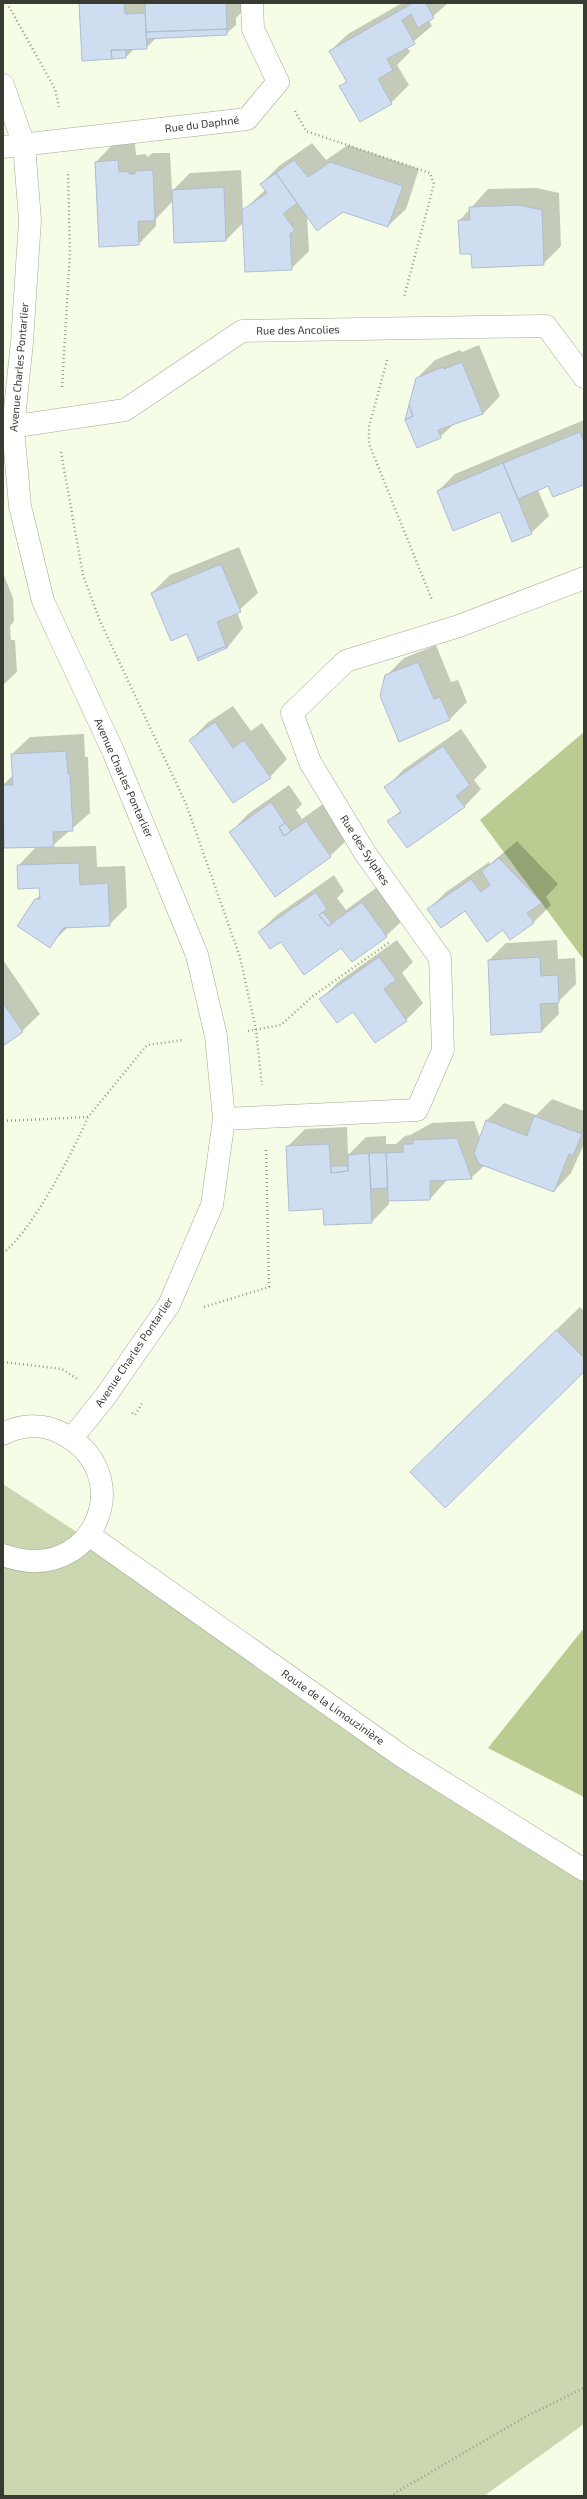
<svg xmlns="http://www.w3.org/2000/svg" width="587" height="2499" font-family="'Exo 2',sans-serif">
<style>
.green{fill:#cbd7b0}
.forest{fill:#bacc92}
.shadow{fill:#0003}
.building{fill:#cfddf0;stroke:#b0bdd0}
.lines{fill:none;stroke-linecap:round;stroke-linejoin:round}
.minor-casing{stroke:#a3aa95;stroke-width:23}
.path{stroke:#979c8c;stroke-width:2.5;stroke-dasharray:1 3;stroke-linecap:butt}
.minor{stroke:#fff;stroke-width:22}
.labels{text-anchor:middle;stroke-width:3;stroke-linejoin:round;paint-order:stroke}
.street-label{font-size:11px;fill:#383b32;stroke:#fff}
</style>
<rect width="100%" height="100%" fill="#f6fde7"/>
<path class="green" d="M3,1484l581,378v562l-100,72h-481z"/>
<path class="forest" d="M584,732v228l-104,-140z
M584,1628v169l-96,-49z"/>
<path class="shadow" d="M80,3h164v7l-8,8v7l-10,9 -69,3 -11,11 -12,1 -8,8 -15,1z
M402,3h46l-19,17 3,6 -25,21 3,5 -13,13 12,20 -18,18 -51,-16 7,-7 -17,-29 18,-17z
M135,143l1,12 10,-1 1,3 6,-4h17l2,38 18,-18 51,-3 2,41 22,-21 -4,-6 18,-18 33,-23 14,17 22,-15 71,24 -13,40 -18,17 -45,-15 -36,5 2,35 -18,18 -47,-47 -18,18 -53,-39 -17,18v7l-17,18 -43,-82 17,-18z
M537,188l22,5 2,53 -18,18 -71,-11 -13,-32 29,-32z
M479,345l21,51 -17,18 -28,9 -15,14 -23,-59 18,-18 25,-10 2,2z
M584,420v64l-35,1 -11,5 11,26 -18,17 -31,-22 -62,-20 17,-17z
M239,547l19,46 -21,19 6,16 -16,20 -40,-15 -35,-40 18,-18z
M3,573l10,25 1,23 -4,5 1,14h4l2,32 -14,13z
M436,645l15,37 7,-2 9,22 -17,17 -50,21 -14,-64 18,-18z
M233,706l18,25 11,-8 25,36 -17,18 -80,-36 17,-18z
M461,729l26,38 -13,13 7,9 -17,18 -75,15 12,-12 -15,-22 17,-18z
M84,734l1,23h3l2,56 -39,34 45,-1 1,21 28,-1 2,41 -18,18 -40,1 -20,20 -13,-47 5,-5 -1,-7 -22,-21 19,-20 -32,1 -2,-62 10,-10 -1,-21 18,-17z
M289,785l13,19 -6,6 6,9 21,-15 25,35 -18,17 -99,-24 17,-18z
M517,841l41,43 -12,13 5,8 -17,17 -24,17 -7,-10 -38,-20h-36l17,-17 43,-30 1,2z
M334,875l10,16 -7,7 9,12 34,-25 24,34 -18,17 -44,11 -61,-7 -22,-8 18,-17z
M397,940l16,22 -11,11 21,30 -17,17 -53,-10 -32,-11 17,-17z
M557,940l1,19 17,-1 1,26 -18,18 1,12 -17,17 -53,-71 17,-17z
M3,960l37,54 -18,17 -19,14z
M552,1099l32,12v33l-13,29 -17,18 -69,-26 -14,13 -23,1 -18,20 -41,1v4l-17,18 -48,-14 -37,-61 18,-18 42,-2 1,28 18,-18 20,-1v8h10l9,-8 5,-1 22,-12 42,-2 6,17 7,-18 17,-17 32,12z
M580,1307l4,4v60l-150,77z"/>
<path class="building" d="M79,3h45l1,11 20,-1 2,36 -36,1 1,9 -30,2z
M145,3h81l1,26 -81,3z
M413,3h13l8,15 -16,10 -7,-14 -9,6 13,24 -28,15 6,11 -15,9 14,25 -32,18 -21,-36 8,-4 -18,-31z
M227,29v6l-81,4v-7z
M111,50h15v8l-14,1z
M118,160l1,12 10,-1v3h6v-3l18,-1 2,51h-17l1,24 -40,2 -4,-85z
M294,160l14,17 22,-15 73,24 -15,41 -45,-15 -26,19 -41,-58z
M276,173l21,30 -14,11 12,16 -5,4 2,36 -47,2 -3,-62 25,-17 -7,-9z
M224,187l2,54 -52,2 -2,-53z
M519,205l23,5 2,55 -72,3 -1,-14h-11l-2,-34h12l-1,-13z
M462,362l21,52 -45,16 3,8 -24,10 -12,-28 8,-4 -4,-11 7,-27 27,-11 1,2z
M409,405l4,11 -8,4z
M580,432l4,10v43l-31,12 -5,-11 -30,13 -15,-36z
M503,463l29,71 -20,8 -12,-30 -47,19 -16,-40z
M221,564l20,48 -24,10 9,24 -29,12 -10,-24 -16,7 -20,-48z
M226,646l1,2 -29,13 -1,-3z
M418,662l16,37 6,-2 10,23 -51,22 -19,-46 5,-21z
M215,722l18,26 11,-8 27,38 -38,25 -44,-63z
M443,746l27,39 -14,11 9,11 -58,41 -20,-27 14,-9 -17,-25z
M66,751l2,23h2l3,57 -20,1 1,15 -50,1 -1,-63h10l-2,-31z
M271,802l14,21 -6,4 5,9 22,-15 25,36 -56,40 -46,-65z
M285,823l6,8 -7,5 -5,-9z
M499,858l43,45 -15,10 7,10 -24,17 -7,-10 -16,12 -22,-31 -24,17 -14,-19 44,-30 10,13 9,-7 -9,-14z
M79,863l1,22 28,-2 2,43 -47,2 -13,20 -33,-22 18,-27h5l-1,-11 -21,1 -1,-24z
M316,892l11,17 -8,6 9,11 34,-24 25,35 -35,25 -11,-14 -37,27 -23,-33 -11,7 -12,-17z
M323,912l9,12 -4,2 -9,-11z
M379,957l17,23 -12,9 23,32 -32,22 -22,-31 -16,11 -18,-24z
M540,957l1,19 17,-1 1,28 -19,1 2,28 -51,3 -3,-75z
M3,1003l20,29 -20,14z
M534,1116l48,18 -9,22 -4,-2 -15,38 -75,-28 -5,-11 12,-33 41,16z
M457,1138l15,41 -42,2v19l-42,1 -2,-48 17,-1v-8h10v-4z
M329,1144l2,29 17,-2v-16l21,-2 3,70 -48,2 -1,-16 -34,2 -3,-65z
M369,1153h17l2,35 -17,1z
M331,1166h17v5l-17,2z
M556,1330l28,28v14l-139,136 -35,-36z"/>
<g class="lines">
<g class="minor-casing">
<path id="minor" d="M3,85l21,60 6,75 -8,122 -9,86 7,78 23,95 70,150 84,204 19,81 8,83 -12,86 -43,100 -64,92 -33,41
M3,147l244,-28 31,-37 -25,-53 -1,-26
M3,428l122,-18 117,-79 304,-5 38,51
M224,1119l193,-9 26,-60 -3,-92 -75,-105 -55,-91 -18,-49 54,-52 113,-35 125,-48
M3,1434c16,-9 39,-11 56,-2 83,39 35,157 -56,123
M89,1535l314,222 181,113"/>
</g>
<path class="path" d="M7,3l48,86 4,19
M295,111l11,20 124,42 4,11 -30,113
M387,360l-18,67v17l63,156
M62,387l8,-134 -2,-82
M61,452l22,123 17,46 86,183 54,153 16,73 6,55
M248,1031l33,-6 32,-29 77,-54
M3,1121l85,-4 59,-72 37,-5
M3,1253c29,-22 70,-101 85,-136
M204,1307l65,-20 -3,-139
M3,1362l59,7 17,11
M132,1413l3,2 8,-13
M390,2496l137,-80 57,-28"/>
<use href="#minor" class="minor"/>
</g>
<g class="labels">
<g class="street-label">
<text transform="translate(202 124) rotate(-7)" y="4">Rue du Daphné</text>
<text transform="translate(298 330) rotate(-1)" y="4">Rue des Ancolies</text>
<text transform="translate(19 367) rotate(-85)" y="4">Avenue Charles Pontarlier</text>
<text transform="translate(124 778) rotate(66)" y="4">Avenue Charles Pontarlier</text>
<text transform="translate(365 850) rotate(57)" y="4">Rue des Sylphes</text>
<text transform="translate(134 1352) rotate(-56)" y="4">Avenue Charles Pontarlier</text>
<text transform="translate(333 1707) rotate(35)" y="4">Route de la Limouzinière</text>
</g>
</g>
<rect width="587" height="2499" fill="none" stroke="#383b32" stroke-width="8"/>
</svg>
